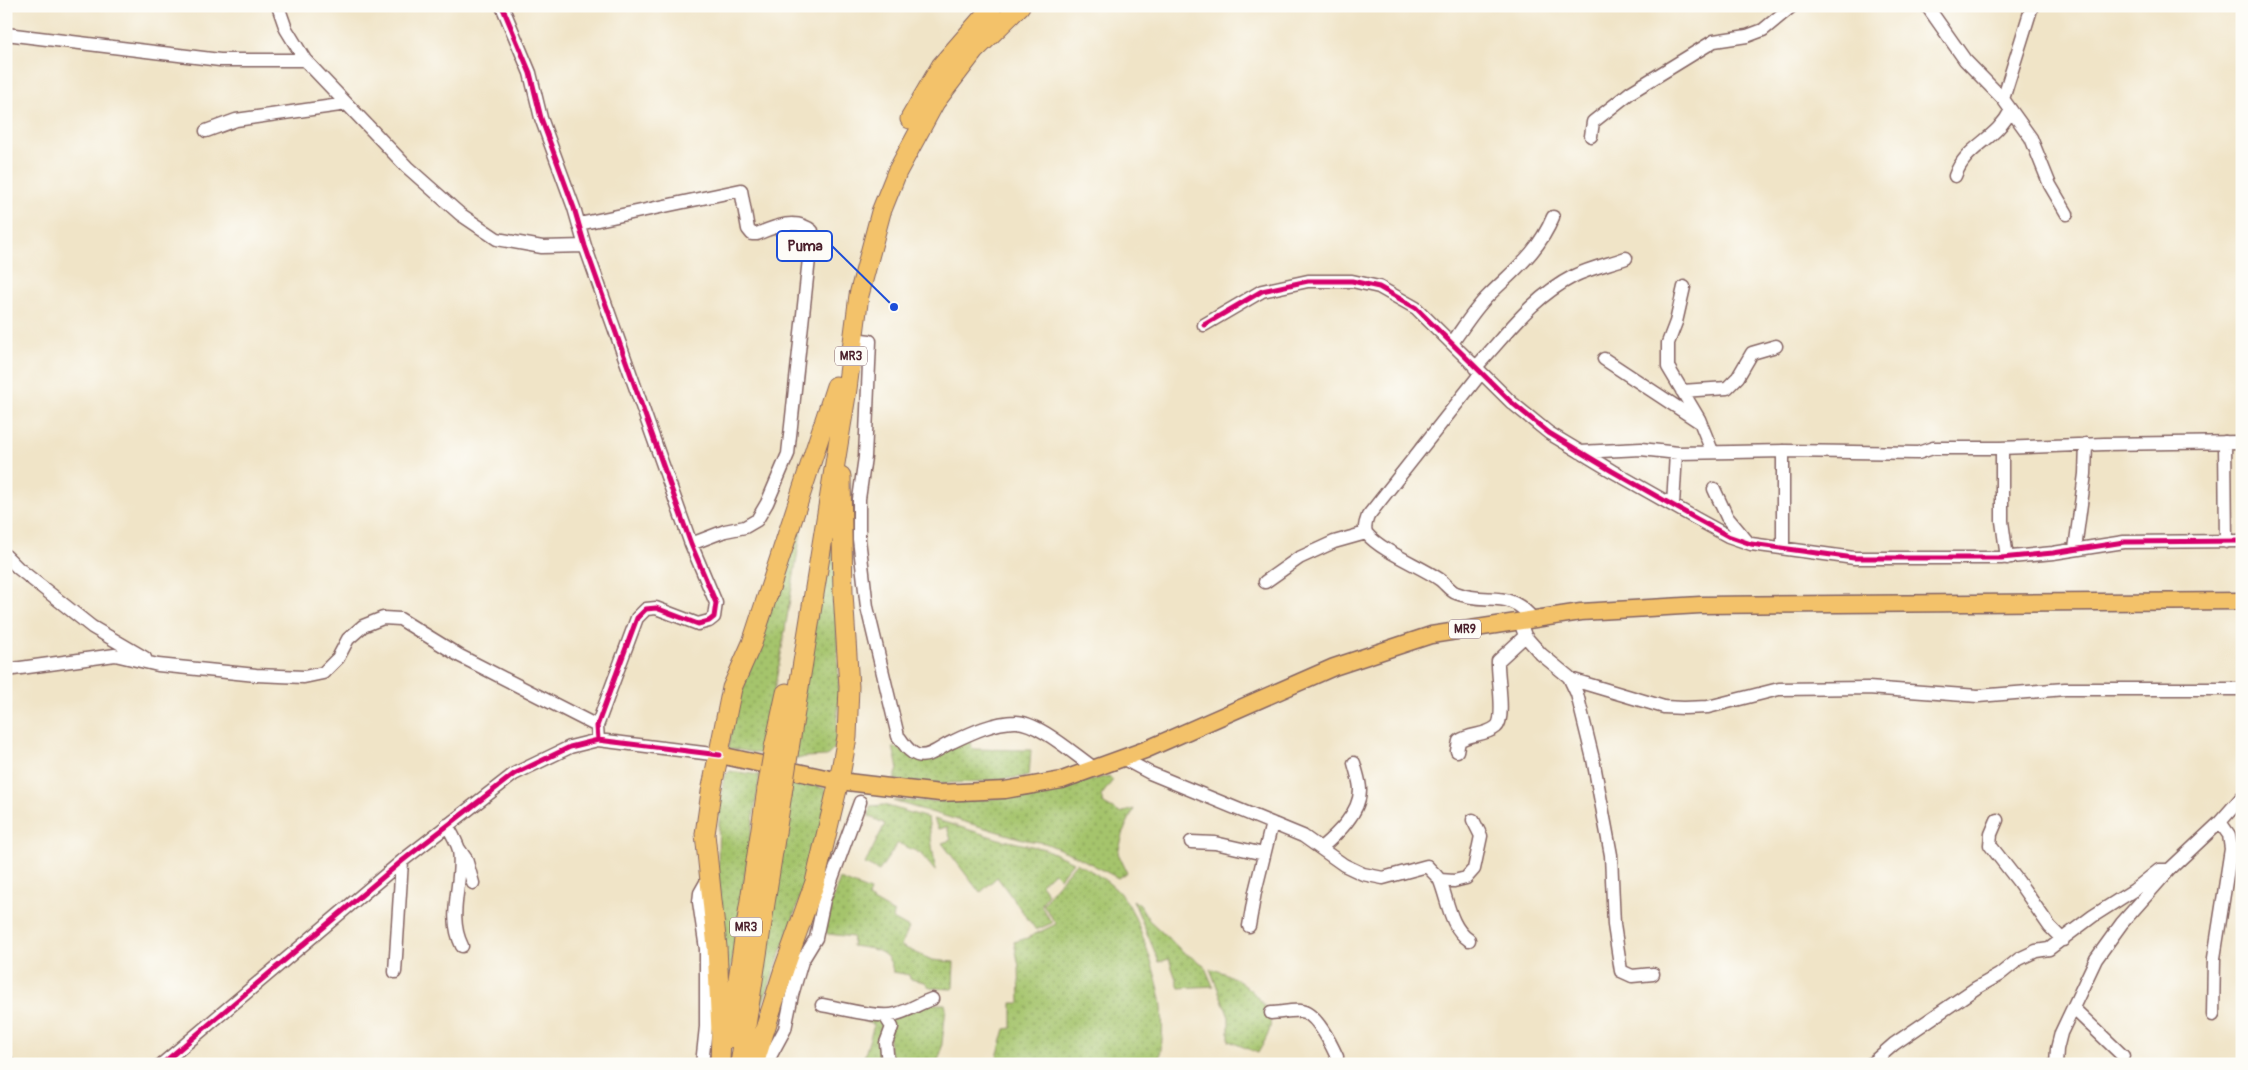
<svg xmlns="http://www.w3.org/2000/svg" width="2248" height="1070" font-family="Pangolin,sans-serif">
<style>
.grass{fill:url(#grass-dots);stroke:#78724c}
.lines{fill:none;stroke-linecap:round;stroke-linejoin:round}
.minor-casing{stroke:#846462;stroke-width:15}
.major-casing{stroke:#846462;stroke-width:19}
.highway-casing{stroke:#846462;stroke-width:21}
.minor{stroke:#fff;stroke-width:12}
.major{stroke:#f3c26a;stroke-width:16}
.highway{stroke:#f3c26a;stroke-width:19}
.highway-bridge-casing{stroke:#846462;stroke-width:21;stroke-linecap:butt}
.highway-bridge{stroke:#f3c26a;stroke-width:19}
.cycleway-casing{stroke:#fdfcf7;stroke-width:8}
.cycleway{stroke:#d6006c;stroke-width:5}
.labels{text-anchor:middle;stroke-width:4;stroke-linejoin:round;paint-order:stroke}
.shield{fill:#fdfcf7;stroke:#806168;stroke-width:1}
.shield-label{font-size:12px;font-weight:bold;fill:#4a1f2b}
.leader{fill:none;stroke:#1d4ed8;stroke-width:2}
.callout-dot{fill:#1d4ed8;stroke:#fdfcf7;stroke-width:2}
.callout{fill:#fdfcf7;stroke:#1d4ed8;stroke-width:2}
.callout-label{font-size:15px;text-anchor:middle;font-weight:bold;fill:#4a1f2b}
</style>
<defs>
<pattern id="grass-dots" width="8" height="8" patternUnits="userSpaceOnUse" patternTransform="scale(1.25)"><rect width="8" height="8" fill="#a5c46c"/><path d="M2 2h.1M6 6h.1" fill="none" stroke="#889f59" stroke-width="1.8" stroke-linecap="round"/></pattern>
</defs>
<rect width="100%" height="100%" fill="#fdfcf7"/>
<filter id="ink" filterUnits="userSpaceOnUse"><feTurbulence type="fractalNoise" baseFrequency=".02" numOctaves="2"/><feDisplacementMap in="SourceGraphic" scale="10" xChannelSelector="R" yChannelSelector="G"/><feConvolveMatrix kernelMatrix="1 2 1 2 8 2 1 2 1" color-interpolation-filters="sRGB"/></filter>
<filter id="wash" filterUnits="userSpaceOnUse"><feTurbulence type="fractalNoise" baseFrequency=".0096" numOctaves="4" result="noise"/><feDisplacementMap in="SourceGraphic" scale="20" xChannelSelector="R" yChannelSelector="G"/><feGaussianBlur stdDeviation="1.12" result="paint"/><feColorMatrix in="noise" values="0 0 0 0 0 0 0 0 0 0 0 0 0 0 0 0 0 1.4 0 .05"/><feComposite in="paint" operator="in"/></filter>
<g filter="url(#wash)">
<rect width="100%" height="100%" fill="#f0e4c7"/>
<path class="grass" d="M805,508l-24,146 -19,100 -34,-6 7,-36z
M833,516l6,178 -3,47 -2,8 -7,7 -22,1 -14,4z
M971,739l1,10 59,1 -2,26c-46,6 -89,10 -135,4l4,-11 -5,-22 12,3 9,5z
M730,771l30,4 -34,228c-4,-73 -14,-156 -2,-227z
M1109,776l4,4 -12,16 3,8 16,9 14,-4 -9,19 -7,25 9,19 -9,6 -44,-23 -29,-12 -19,-3 -133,-39c38,0 77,1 115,-4 34,-4 67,-14 101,-21z
M788,783h18l20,6c3,26 -8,51 -15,75 -19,61 -42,121 -64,181z
M884,805l44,13 8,54 -16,-19 -22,-10 -19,28 -14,-7 20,-40 -16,-8 1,-10z
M934,819l65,20 46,10 28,13 -13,16 -6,-6 -13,12 7,9 -7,13 11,17 -16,7 -39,-53 -17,16 -38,-50 9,-3 -4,-13 -9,2z
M1076,863c20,10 37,20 51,39 12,18 33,82 35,105 1,17 1,40 -4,57h-163l10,-35 7,-1v-25h8l-1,-37 -5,-24 13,-4 29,-14 -13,-19 9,-14z
M840,879l30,12 -2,7 26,15 -1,6 16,9 -8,18 31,14 22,2 -1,27 -23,-1 -5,-6 -15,-3 -1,-4 -16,-3c-3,-24 -22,-23 -41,-26l1,-9 -25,-3 -6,-5z
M1133,900l7,5 9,15 33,31 22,14 9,21 -34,2 -10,-29 -10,3z
M1210,969c22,2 65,34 60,59 -2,8 -8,18 -12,25l-29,-12v-24z
M929,1004h16l1,4 -5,44 -4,12h-47l-2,-47z
M867,1018l19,2 -1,44 -15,-3v3h-8l12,-39 -8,-3z"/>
</g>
<g filter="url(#ink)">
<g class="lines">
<g class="minor-casing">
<path id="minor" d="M278,6l8,23 19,31
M502,6l28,67 11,45 33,90 11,38 106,298 25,59 -2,14 -5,4 -11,3 -42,-16 -10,1 -9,9 -40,108 1,14
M1927,6l38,54 38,39 28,39 19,47 17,29
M6,34l214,26h85l102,107 53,47 37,25 45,8 43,-1
M2003,99l29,-93
M206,131l30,-11 111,-16
M1591,136l2,-14 38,-30 83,-51 33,-5 16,-6 29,-24
M1955,176c11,-31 41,-35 56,-66
M579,224l162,-34 7,39 4,5h5c17,-7 39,-17 55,-3l-24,223 -21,49 -10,17 -12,7 -20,4 -34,13
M1684,287l-8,35 -8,21v24l31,52 13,32
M1204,325l58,-34 46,-10h44l27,6 37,21 95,94 38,31 63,38 83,47 33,18 23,8 103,14h147l52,-5 71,-11 118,-1
M853,339l17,2 -5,116 -6,42v40l8,68 31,129c6,7 10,16 19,19 12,4 25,-9 35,-13 19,-9 42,-20 63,-20 22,-1 60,33 79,46
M1452,343c11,-15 22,-33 35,-46 27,-27 51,-44 66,-80
M1604,359l94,62
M1475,368c33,-35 55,-69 99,-92 16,-8 35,-12 52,-18
M1481,373l-113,143c-2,6 -5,12 -1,18 14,17 53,32 72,45 6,4 11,12 17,14 33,13 51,-6 77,26
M1682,391l45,-3 11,-11 14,-24 24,-7
M2225,442l1,100
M2002,448v73l5,37
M1783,451v97
M1580,452l61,-3 37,4 108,-2 132,2 15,-5h67l104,-4 138,-2
M1714,489l13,28 20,24
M1673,505l3,-52
M2075,549l10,-75 1,-30
M6,556l12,12 74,59 53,31
M1265,582l34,-24 35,-16 32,-9
M1520,621l5,15 16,18 28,23 8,17 16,65 18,96 3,70 7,46 11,5 21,-2
M6,670l109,-15 43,10 98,10 48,2 19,-4 15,-15 10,-19 15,-13 20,-8 17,1 60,37 137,70
M1570,679l94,28 20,1 24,-1 71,-18 89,-1 110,8 87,-7h177
M1457,751l2,-10c11,-8 26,-5 37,-14 10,-8 1,-52 2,-66l27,-25
M1122,758l28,15 153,63 41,29 19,9 20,4 44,-12c4,5 11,10 13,15 8,20 10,46 29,59
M1997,820l-6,14 -1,11 28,36 32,46 13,13
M447,825c4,7 10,17 12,25 5,32 -13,64 3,96
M1191,842l24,1 49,11
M1321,848c16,-14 39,-35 39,-58 0,-9 -4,-19 -6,-27
M459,849l7,10 7,24
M1440,880l14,1 12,-3 8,-9 7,-33 -8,-16
M1249,926l6,-34 17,-69
M395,972l7,-111
M822,1005c18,3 58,14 74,9 12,-3 24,-11 36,-15
M2073,1008l50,48
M1271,1013c9,0 20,-3 29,-2 16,1 31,33 37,46
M2213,1015l1,-57 17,-109 -2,-14 -9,-13
M885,1016l7,11 -6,16 2,21
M6,1060l2,4
M162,1064l240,-203 112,-87 56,-27 28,-7 122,15
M702,1064l4,-37v-78l-7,-47 1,-9 9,-16
M766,1064l19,-35 7,-34 10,-34 14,-23 8,-38 36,-98
M1871,1064l23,-20 82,-56 23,-13 20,-16 17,-8 13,-2 44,-33 41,-26 25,-20h10
M2056,1064l1,-15 4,-16 35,-74 26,-36 47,-53 51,-48 22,-25"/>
</g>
<g class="major-casing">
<path id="major" d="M720,755l119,26 101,12 65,-3 57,-10 83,-30 189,-83 97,-32 150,-23 119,-7 542,-4"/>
</g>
<g class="highway-casing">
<path id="highway" d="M910,119l31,-53 52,-60
M774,748l12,-55
M789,749l58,-360 12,-94 22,-83 16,-40 38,-70 39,-51 46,-45
M729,1038l38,-249
M720,1064l1,-33 -4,-84 -12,-113 6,-42 21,-104 20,-45 84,-257
M740,1064l42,-270
M754,1064l30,-95 31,-87 24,-101 8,-44 2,-50 -6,-94 -2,-117"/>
</g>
<use href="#minor" class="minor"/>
<use href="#major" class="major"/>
<use href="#highway" class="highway"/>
<g class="highway-bridge-casing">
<path id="highway-bridge" d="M767,789l7,-41
M782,794l7,-45"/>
</g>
<use href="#highway-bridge" class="highway-bridge"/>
<g class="cycleway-casing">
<path id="cycleway" d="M502,6l28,67 11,45 33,90 11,38 106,298 25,59 -2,14 -5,4 -11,3 -42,-16 -10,1 -9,9 -40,108 1,14
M1204,325l58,-34 46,-10h44l27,6 37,21 95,94 38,31 63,38 83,47 33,18 23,8 103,14h147l52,-5 71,-11 118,-1
M162,1064l240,-203 112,-87 56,-27 28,-7 122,15"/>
</g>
<use href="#cycleway" class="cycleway"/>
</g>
</g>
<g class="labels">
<g class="shield">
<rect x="835" y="346.5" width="32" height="19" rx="4"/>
<rect x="1449" y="619.5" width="32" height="19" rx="4"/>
<rect x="730" y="917.5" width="32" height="19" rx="4"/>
</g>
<g class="shield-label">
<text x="851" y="360">MR3</text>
<text x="1465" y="633">MR9</text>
<text x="746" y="931">MR3</text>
</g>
</g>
<path class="leader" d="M894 307L832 246"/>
<circle class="callout-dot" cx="894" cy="307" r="5"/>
<rect class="callout" x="777" y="231" width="55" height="30" rx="5"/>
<g class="callout-label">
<text x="805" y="251">Puma</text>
</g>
<rect width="2248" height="1070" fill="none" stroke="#fdfcf7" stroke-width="25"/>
</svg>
